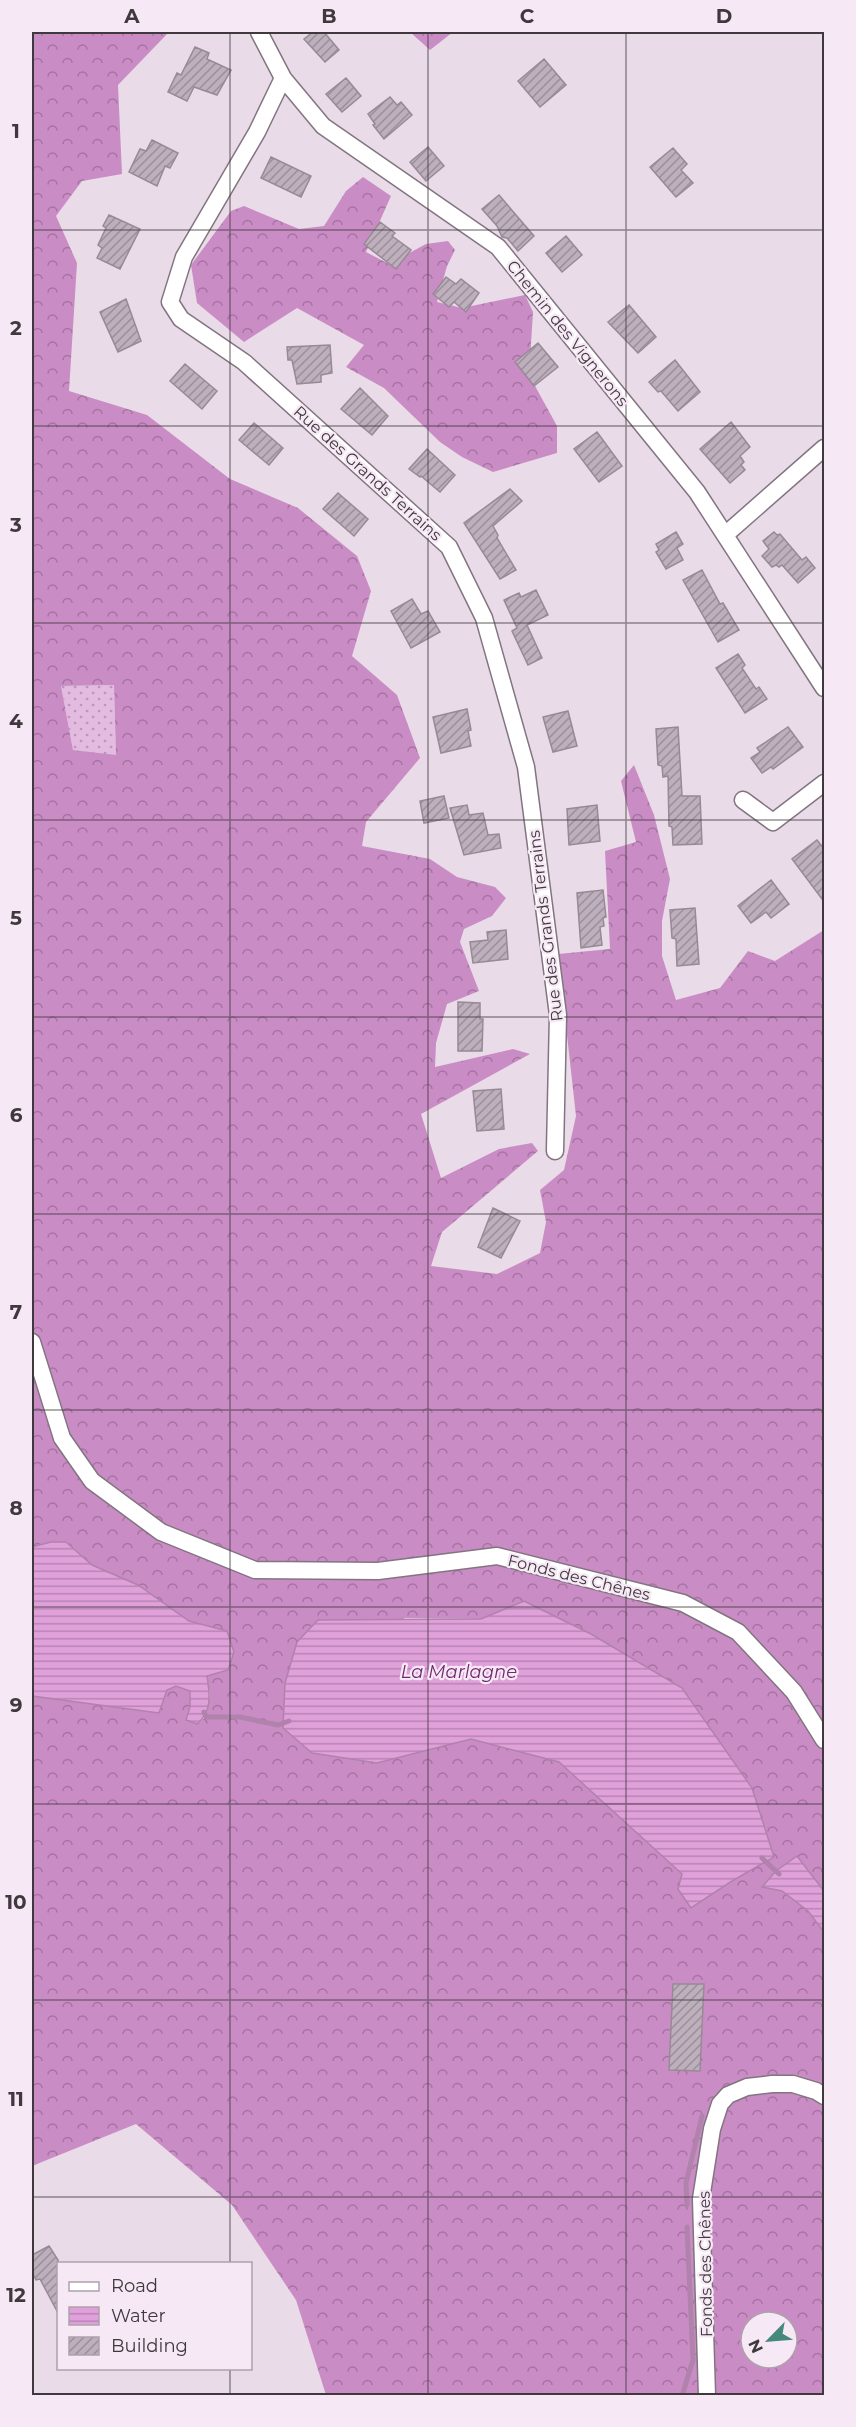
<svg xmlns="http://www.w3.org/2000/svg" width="856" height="2427" font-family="Montserrat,sans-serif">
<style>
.grass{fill:url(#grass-dots)}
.forest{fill:url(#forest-crowns);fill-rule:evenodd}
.water{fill:url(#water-rules);stroke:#b082ac;stroke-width:1.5}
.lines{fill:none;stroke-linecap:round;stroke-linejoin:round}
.stream{stroke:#b082ac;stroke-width:5}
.building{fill:url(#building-hatch);stroke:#978a95;stroke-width:1.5}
.minor-casing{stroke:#827581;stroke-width:19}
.minor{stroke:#fff;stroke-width:16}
.grid{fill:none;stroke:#3f393e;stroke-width:1.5;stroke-opacity:0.55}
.labels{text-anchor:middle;stroke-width:4.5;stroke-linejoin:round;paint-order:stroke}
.street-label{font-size:16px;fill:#3f393e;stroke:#f6e8f4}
.water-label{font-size:18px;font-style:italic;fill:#72296e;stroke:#f6e8f4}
.neatline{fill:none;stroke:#3f393e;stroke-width:2}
.grid-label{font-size:20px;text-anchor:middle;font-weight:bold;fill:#3f393e}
</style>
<defs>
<pattern id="grass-dots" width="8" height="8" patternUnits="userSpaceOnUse" patternTransform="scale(1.5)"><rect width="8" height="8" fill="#e4bbe0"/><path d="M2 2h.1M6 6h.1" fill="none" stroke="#ba99b7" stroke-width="1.8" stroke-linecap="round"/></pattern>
<pattern id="forest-crowns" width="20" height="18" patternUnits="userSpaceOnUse" patternTransform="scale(1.5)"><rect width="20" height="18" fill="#ca8cc5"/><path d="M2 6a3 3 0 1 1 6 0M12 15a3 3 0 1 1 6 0" fill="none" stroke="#a573a1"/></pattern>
<pattern id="water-rules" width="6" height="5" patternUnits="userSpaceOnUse" patternTransform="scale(1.5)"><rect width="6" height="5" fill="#e0a1db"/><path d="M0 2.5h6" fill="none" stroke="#b784b3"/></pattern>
<pattern id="building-hatch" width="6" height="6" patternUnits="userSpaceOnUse" patternTransform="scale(1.5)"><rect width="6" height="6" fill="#bdafbc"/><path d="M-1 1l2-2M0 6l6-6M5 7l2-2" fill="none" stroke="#9b8f9a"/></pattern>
</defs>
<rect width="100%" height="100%" fill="#e9dbe7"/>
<path class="grass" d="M114,685l2,71 -43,-6 -12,-64z"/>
<path class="forest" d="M32,32h137l-51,53 4,89 -40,7 -26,35 21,47 -8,128 78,24 83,64 68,29 59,48 14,35 -19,65 45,39 23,63 -54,64 -4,24 68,13 27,18 38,10 11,11 -14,18 -28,13 -4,13 19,49 -32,13 -11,39 -1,24 78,-18 17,5 -109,60 20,64 58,-29 33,-6 6,8 -96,81 -11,34 66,8 43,-21 6,-31 -6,-32 24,-20 12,-54 -18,-162 52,-5 -5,-98 31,-9 -15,-61 13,-16 20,50 16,64 -8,42v35l14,44 44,-12 28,-37 27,10 49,-31v961l-27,-35 -35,31 20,4 26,20 16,21v463h-498l-30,-95 -64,-95 -96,-81 -104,42v-470l127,17 8,-23 9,-4 14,5v16l-4,12 11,5 9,-7 4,-22 -3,-19 19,-45 -37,-10 -51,-36 -46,-20 -25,-23h-16l-19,5zM114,685l2,70 -43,-5 -12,-64zM524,1601l67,33 91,54 50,193 -41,27 -8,-34 -124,-112 -88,-23 -67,-121 77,1zM673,1984h31l-4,87 -31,-1zM751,2322h36v36h-36z
M410,32h43l-23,18z
M363,177l28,19 -25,56 23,12 37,-20 22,-3 7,9 -8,16 -10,36 25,6 63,-13 8,17 -4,63 28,51v27l-64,19 -31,-15 -22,-15 -56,-54 -38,-21 18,-22 -67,-37 -53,34 -47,-39 -6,-38 40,-54 13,-5 55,23 25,-3 22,-35z"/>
<path class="water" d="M51,1542h15l26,23 46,20 51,36 38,10 7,21 -6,18 -21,6c3,19 5,36 -10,48l-11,-4 4,-13v-16l-14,-5 -9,4 -8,23 -127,-17v-149z
M524,1601l67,33 91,54 70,100 22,69 -42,24 -41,27 -13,-19 4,-15 -123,-112 -88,-23 -94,24 -65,-10 -29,-25 2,-45 12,-41 21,-22 163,-1z
M797,1856l27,35v41l-16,-21 -26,-20 -20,-4 14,-16z"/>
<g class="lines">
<path class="stream" d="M204,1712l2,5h34l38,8 11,-4
M762,1858l17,16
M687,2205l-1,-22 16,-67
M682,2396l11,-36 -6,-133"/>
</g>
<path class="building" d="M313,32h11l15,18 -14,12 -21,-23z
M195,47l14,6 -2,6 24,11 -14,25 -23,-8 -7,14 -19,-9 9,-19 4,2z
M544,59l22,26 -26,22 -22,-26z
M346,78l15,18 -19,16 -16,-18z
M390,97l7,8 4,-3 11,13 -28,24 -11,-14 2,-1 -7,-10z
M152,140l26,13 -8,15 -5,-2 -8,20 -28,-14 11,-23 6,2z
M428,147l16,19 -18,15 -16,-19z
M673,148l14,16 -6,6 12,13 -17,14 -26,-30z
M271,157l40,19 -10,21 -40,-19z
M499,195l35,41 -16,15 -11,-13 -5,-1 -5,-11 -15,-17z
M109,215l31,14 -20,40 -23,-11 5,-10 -4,-3 8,-17 -3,-2z
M380,222l15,11 -3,3 19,14 -15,19 -32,-25z
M566,236l16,19 -20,17 -16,-19z
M446,277l10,7 5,-5 18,14 -13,19 -12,-10 -5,5 -16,-13z
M126,299l15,42 -23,11 -18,-40z
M629,305l27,32 -18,16 -30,-31z
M538,343l20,24 -24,19 -19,-24z
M330,345l2,28 -11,2v7l-24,2 -5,-24h-4l-1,-13z
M675,360l25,32 -22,19 -17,-20 -3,1 -9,-10z
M185,364l32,27 -15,18 -32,-28z
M360,388l28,28 -16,19 -31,-26z
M731,422l19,25 -10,9 4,6 -3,3 4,5 -15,13 -30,-34z
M254,423l29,25 -14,17 -30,-25z
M597,432l25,34 -23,16 -25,-33z
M427,449l28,26 -15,17 -19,-16 -1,1 -11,-8z
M510,489l12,12 -29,25 5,9 -1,3 19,32 -16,9 -36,-56z
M338,493l30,26 -14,17 -31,-27z
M676,532l7,12 -6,4 6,12 -17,9 -10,-17 3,-2 -3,-6z
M774,532l3,3 3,-1 22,26 4,-3 9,11 -17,15 -16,-18 -3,2 -3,-2 -4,2 -10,-11 7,-7 -6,-8z
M702,570l18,34 3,-1 16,27 -21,12 -35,-62z
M536,590l12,25 -21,10 15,33 -14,7 -16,-34 5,-3 -13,-28 15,-7 2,4z
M412,599l9,15 7,-3 12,21 -29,16 -20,-37z
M738,654l7,11 -3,3 14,21 3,-2 8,12 -22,14 -29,-45z
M467,709l4,21 -3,1 3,15 -30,7 -8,-36z
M568,711l9,35 -24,6 -10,-35z
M678,727l4,69h18l2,48 -29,1 -1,-18 -3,-1 -1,-50 -5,1 -1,-11 -4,-1 -2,-36z
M788,727l15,20 -30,22 -2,-2 -9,6 -11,-15 9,-6 -3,-4z
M444,796l5,22 -25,5 -4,-22z
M467,805l2,10 14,-2 5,22 11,-1 2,14 -37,7 -14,-47z
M597,805l3,36 -31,4 -2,-36z
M817,840l8,10v53l-33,-44z
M771,880l18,24 -18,14 -5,-6 -15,11 -13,-17z
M603,890l3,27 -3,1 1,8 -4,1 2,18 -21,3 -4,-55z
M695,908l4,56 -22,2 -1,-27 -4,-1 -2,-28z
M506,930l2,29 -35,4 -3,-21 18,-2 -1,-8z
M458,1002l22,1v16h3l-1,32h-24z
M501,1089l3,40 -27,2 -4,-40z
M493,1208l27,13 -19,37 -23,-11z
M673,1984h31l-4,87 -31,-1z
M49,2246l9,14v53l-18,-34 -4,1 -4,-8v-17z"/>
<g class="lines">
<g class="minor-casing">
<path id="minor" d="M259,32l24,46 40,48 175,121 199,245 127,196
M283,78l-26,54 -73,125 -14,45 11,17 63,43 205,185 35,71 42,149 32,248 -3,136
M725,535l99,-87
M743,800l30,22 51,-39
M32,1342l30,96 30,43 69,51 94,38 123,1 119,-15 186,47 55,29 56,60 30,48
M707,2396l-6,-197 11,-70 8,-25 8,-9 19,-8 25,-3h21l23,7 8,5"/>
</g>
<use href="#minor" class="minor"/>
</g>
<path class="grid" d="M230,32v2232M428,32v2364M626,32v2364M32,230h792M32,426h792M32,623h792M32,820h792M32,1017h792M32,1214h792M32,1410h792M32,1607h792M32,1804h792M32,2000h792M32,2197h792M230,2368v28"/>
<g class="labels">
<g class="street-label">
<text transform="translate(568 333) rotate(51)" y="6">Chemin des Vignerons</text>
<text transform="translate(368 473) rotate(42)" y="6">Rue des Grands Terrains</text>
<text transform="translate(545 926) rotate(-97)" y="6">Rue des Grands Terrains</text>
<text transform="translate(579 1577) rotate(14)" y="6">Fonds des Chênes</text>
<text transform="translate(705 2264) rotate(-91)" y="6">Fonds des Chênes</text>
</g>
<g class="water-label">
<text x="459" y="1678">La Marlagne</text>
</g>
</g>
<rect width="856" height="2427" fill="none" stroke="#f6e8f4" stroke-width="66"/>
<rect x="57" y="2262" width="195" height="108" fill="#f6e8f4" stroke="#ada2ab" stroke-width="1.5"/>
<rect x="69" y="2282" width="30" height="9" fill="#ffffff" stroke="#ada2ab" stroke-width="1.5"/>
<text x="111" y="2292" font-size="18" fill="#3f393e">Road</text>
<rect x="69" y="2307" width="30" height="18" fill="url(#water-rules)" stroke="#ada2ab" stroke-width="1.5"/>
<text x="111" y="2322" font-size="18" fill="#3f393e">Water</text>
<rect x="69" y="2337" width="30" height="18" fill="url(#building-hatch)" stroke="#ada2ab" stroke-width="1.5"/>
<text x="111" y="2352" font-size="18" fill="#3f393e">Building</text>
<g transform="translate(769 2340) rotate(245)"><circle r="28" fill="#f6e8f4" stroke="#ada2ab" stroke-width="1.5"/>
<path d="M0-4.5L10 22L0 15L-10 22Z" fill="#45897c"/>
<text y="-9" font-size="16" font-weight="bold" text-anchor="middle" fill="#3f393e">N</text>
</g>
<rect x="33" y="33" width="790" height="2361" class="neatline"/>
<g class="grid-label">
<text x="132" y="23">A</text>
<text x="329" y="23">B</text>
<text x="527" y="23">C</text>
<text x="724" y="23">D</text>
<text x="16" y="138">1</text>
<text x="16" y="335">2</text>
<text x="16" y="532">3</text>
<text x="16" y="728">4</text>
<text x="16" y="925">5</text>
<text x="16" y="1122">6</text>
<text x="16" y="1319">7</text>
<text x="16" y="1515">8</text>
<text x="16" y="1712">9</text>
<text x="16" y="1909">10</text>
<text x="16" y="2106">11</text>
<text x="16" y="2302">12</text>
</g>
</svg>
